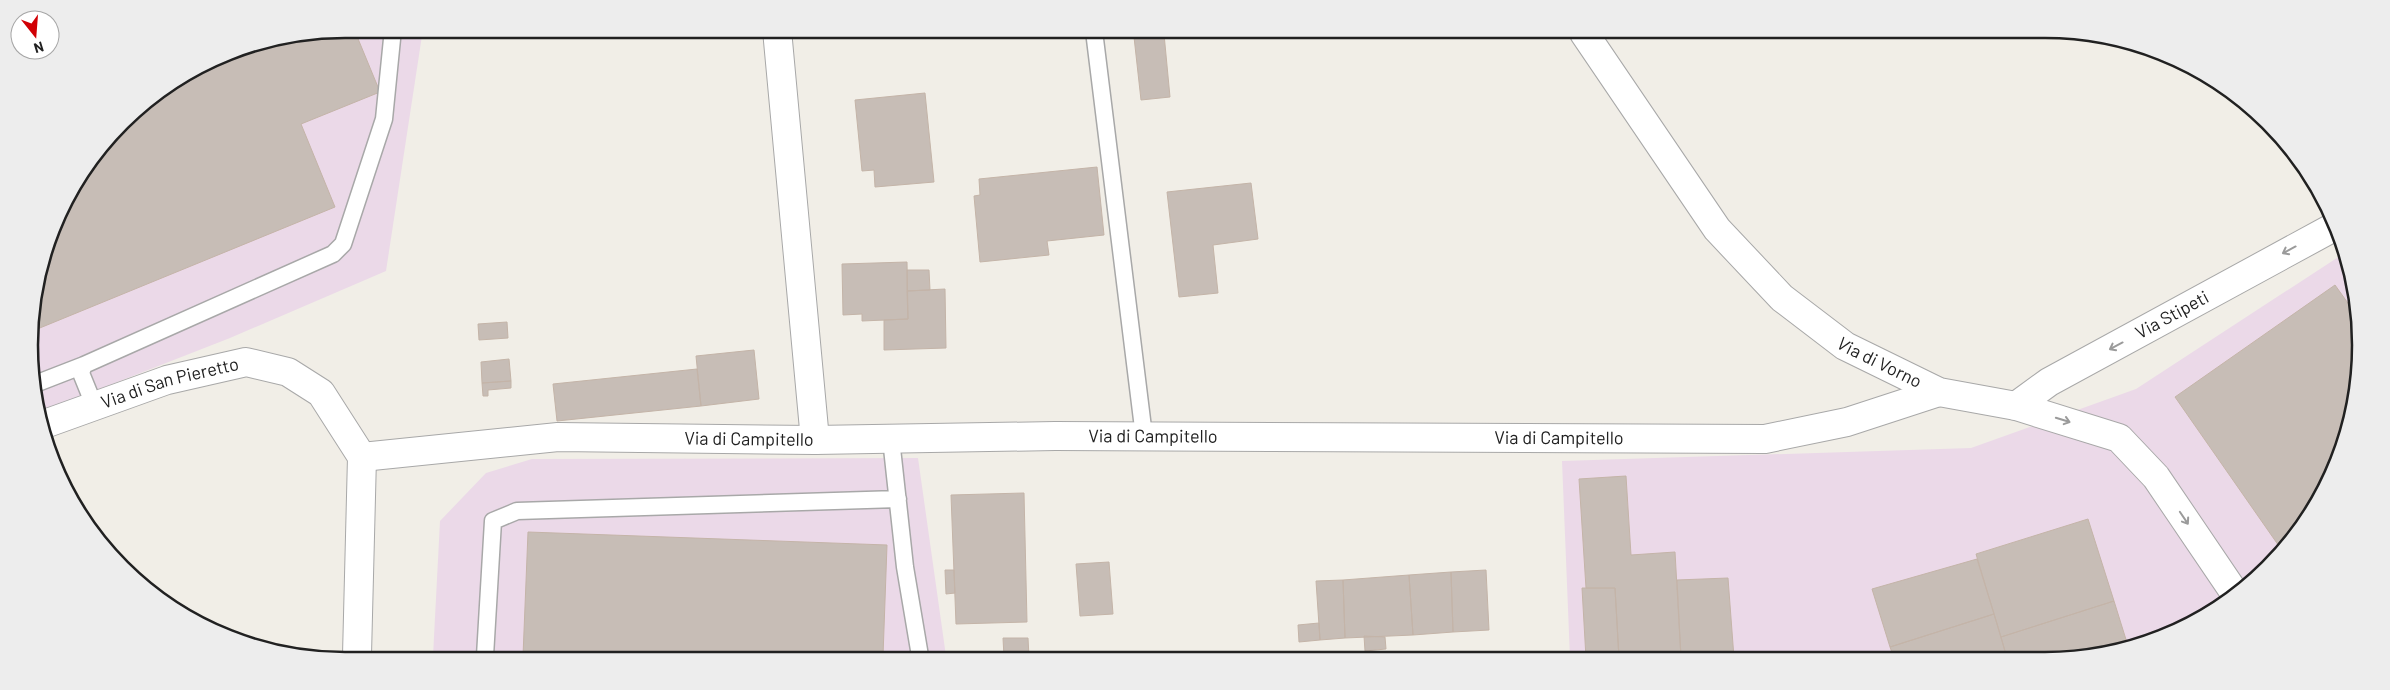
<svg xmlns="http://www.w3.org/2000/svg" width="2390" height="690" font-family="Barlow,sans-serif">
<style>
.industrial{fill:#ebd9e8}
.building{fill:#c7bdb6;stroke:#c4b4a8}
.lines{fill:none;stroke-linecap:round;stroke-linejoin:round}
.service-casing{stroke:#a8a8a8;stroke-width:19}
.minor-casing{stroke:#a8a8a8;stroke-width:30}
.tertiary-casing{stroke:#a8a8a8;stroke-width:30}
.service{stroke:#fff;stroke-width:16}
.minor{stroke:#fff;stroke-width:28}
.tertiary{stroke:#fff;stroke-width:28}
.oneway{stroke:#9b9b9b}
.labels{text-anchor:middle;stroke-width:4;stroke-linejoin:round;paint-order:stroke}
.street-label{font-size:18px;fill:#212121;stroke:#fff}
.rim{fill:none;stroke:#212121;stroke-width:2.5}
</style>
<rect width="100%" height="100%" fill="#f1eee7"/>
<path class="industrial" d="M345,29h78l-37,242 -156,67 -192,75 -9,-89 107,-217 88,-54z
M2343,254l12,29v123l-36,97 -65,80 -69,46 -99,30 -516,-1 -8,-197 409,-13 165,-59z
M918,458l28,198h-513l7,-135 46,-48 46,-14z"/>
<path class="building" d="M345,29h9l26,63 -79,32 34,83 -305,125 -1,-8 32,-119 75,-98 88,-54z
M1133,31l40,1v1l-39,4z
M1164,34l6,63 -29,3 -7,-63z
M925,93l9,89 -59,5 -1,-17 -12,1 -7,-71z
M1097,167l7,68 -57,6 2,14 -69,7 -6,-66 6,-1 -1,-16z
M1251,183l7,56 -45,6 5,48 -39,4 -12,-105z
M907,262l1,57 -46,2v-7l-19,1 -1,-51z
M907,270h22l1,20 -23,1z
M2335,285l20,28v93l-36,97 -38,46 -106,-152z
M945,289l1,59 -62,2v-30l24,-1 -1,-28z
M507,322l1,16 -29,2 -1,-16z
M754,350l5,49 -58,7 -5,-50z
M509,359l2,22 -29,2 -1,-21z
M697,369l4,37 -144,15 -4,-37z
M511,381v7l-23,2v6h-5l-1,-13z
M1626,476l5,79 44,-3 6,106h-62l-4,-70h-29l-7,-109z
M1024,493l3,129 -71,2 -5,-129z
M2088,519l26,82 -113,36 -25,-83z
M528,532l359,13 -4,111h-360z
M1977,559l17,55 -104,33 -18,-58z
M1109,562l4,52 -33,2 -4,-52z
M945,570h9l1,23 -9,1z
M1486,570l3,60 -36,2 -2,-60z
M1451,572l2,60 -40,3 -4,-60z
M1409,575l4,60 -68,3 -2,-58z
M1728,578l6,80h-53l-4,-78z
M1343,580l2,58 -25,2 -4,-59z
M1582,588h33l4,70h-33z
M2114,601l14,45 -42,13 -79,-1 -6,-21z
M1994,614l13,44h-113l-4,-11z
M1319,623l1,17 -21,2 -1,-17z
M1364,636l21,1 1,12 -21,2z
M1003,638h25l1,19h-25z
M1440,652h16v5h-16z"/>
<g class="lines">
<g class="service-casing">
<path id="service" d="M1094,31l50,405
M84,365l-3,8 13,32
M35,384l49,-19 249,-111 10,-10 41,-125 9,-90
M891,439l14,128 15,89
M485,656l8,-135 24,-10 381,-12"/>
</g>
<g class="minor-casing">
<g id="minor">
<path d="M777,30l38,410"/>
<path id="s1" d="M2016,406l33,-24 283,-154"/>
<path id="s2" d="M39,426l128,-46 79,-18 42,10 33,21 41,64 -5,198"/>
<path id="s3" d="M362,457l196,-20 257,3 240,-4 710,3 82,-17 92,-30"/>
</g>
</g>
<g class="tertiary-casing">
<g id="tertiary">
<path id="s4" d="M1584,33l133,196 65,69 63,48 94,46 77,14 103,32 37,39 80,118"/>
</g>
</g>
<use href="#service" class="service"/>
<use href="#minor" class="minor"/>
<use href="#tertiary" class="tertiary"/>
</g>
<defs><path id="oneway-shaft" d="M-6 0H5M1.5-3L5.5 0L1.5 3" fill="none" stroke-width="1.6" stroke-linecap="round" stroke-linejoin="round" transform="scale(1.25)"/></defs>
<g class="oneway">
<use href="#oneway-shaft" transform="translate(2289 250) rotate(152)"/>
<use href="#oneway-shaft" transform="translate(2116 346) rotate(152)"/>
<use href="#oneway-shaft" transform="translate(2063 420) rotate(17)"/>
<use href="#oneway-shaft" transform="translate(2184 518) rotate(56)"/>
</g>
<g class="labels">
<g class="street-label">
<text dy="6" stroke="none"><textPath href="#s1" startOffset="181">Via Stipeti</textPath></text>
<text dy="6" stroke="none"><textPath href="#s4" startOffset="449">Via di Vorno</textPath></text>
<text dy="6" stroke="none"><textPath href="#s2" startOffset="138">Via di San Pieretto</textPath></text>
<text dy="6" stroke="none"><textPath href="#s3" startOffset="792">Via di Campitello</textPath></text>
<text dy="6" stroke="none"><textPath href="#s3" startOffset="1198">Via di Campitello</textPath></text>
<text dy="6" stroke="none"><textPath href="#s3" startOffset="388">Via di Campitello</textPath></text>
</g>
</g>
<path d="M0 0H2390V690H0ZM345 38H2045A307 307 0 0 1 2352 345V345A307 307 0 0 1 2045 652H345A307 307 0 0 1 38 345V345A307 307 0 0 1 345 38Z" fill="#ededed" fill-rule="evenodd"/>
<path class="rim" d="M345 38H2045A307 307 0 0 1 2352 345V345A307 307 0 0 1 2045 652H345A307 307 0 0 1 38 345V345A307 307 0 0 1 345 38Z"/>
<g transform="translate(35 35) rotate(163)"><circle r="24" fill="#ffffff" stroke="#a6a6a6"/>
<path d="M0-4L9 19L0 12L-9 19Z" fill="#d10005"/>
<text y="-8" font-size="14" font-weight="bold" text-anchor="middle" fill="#212121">N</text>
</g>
</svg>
